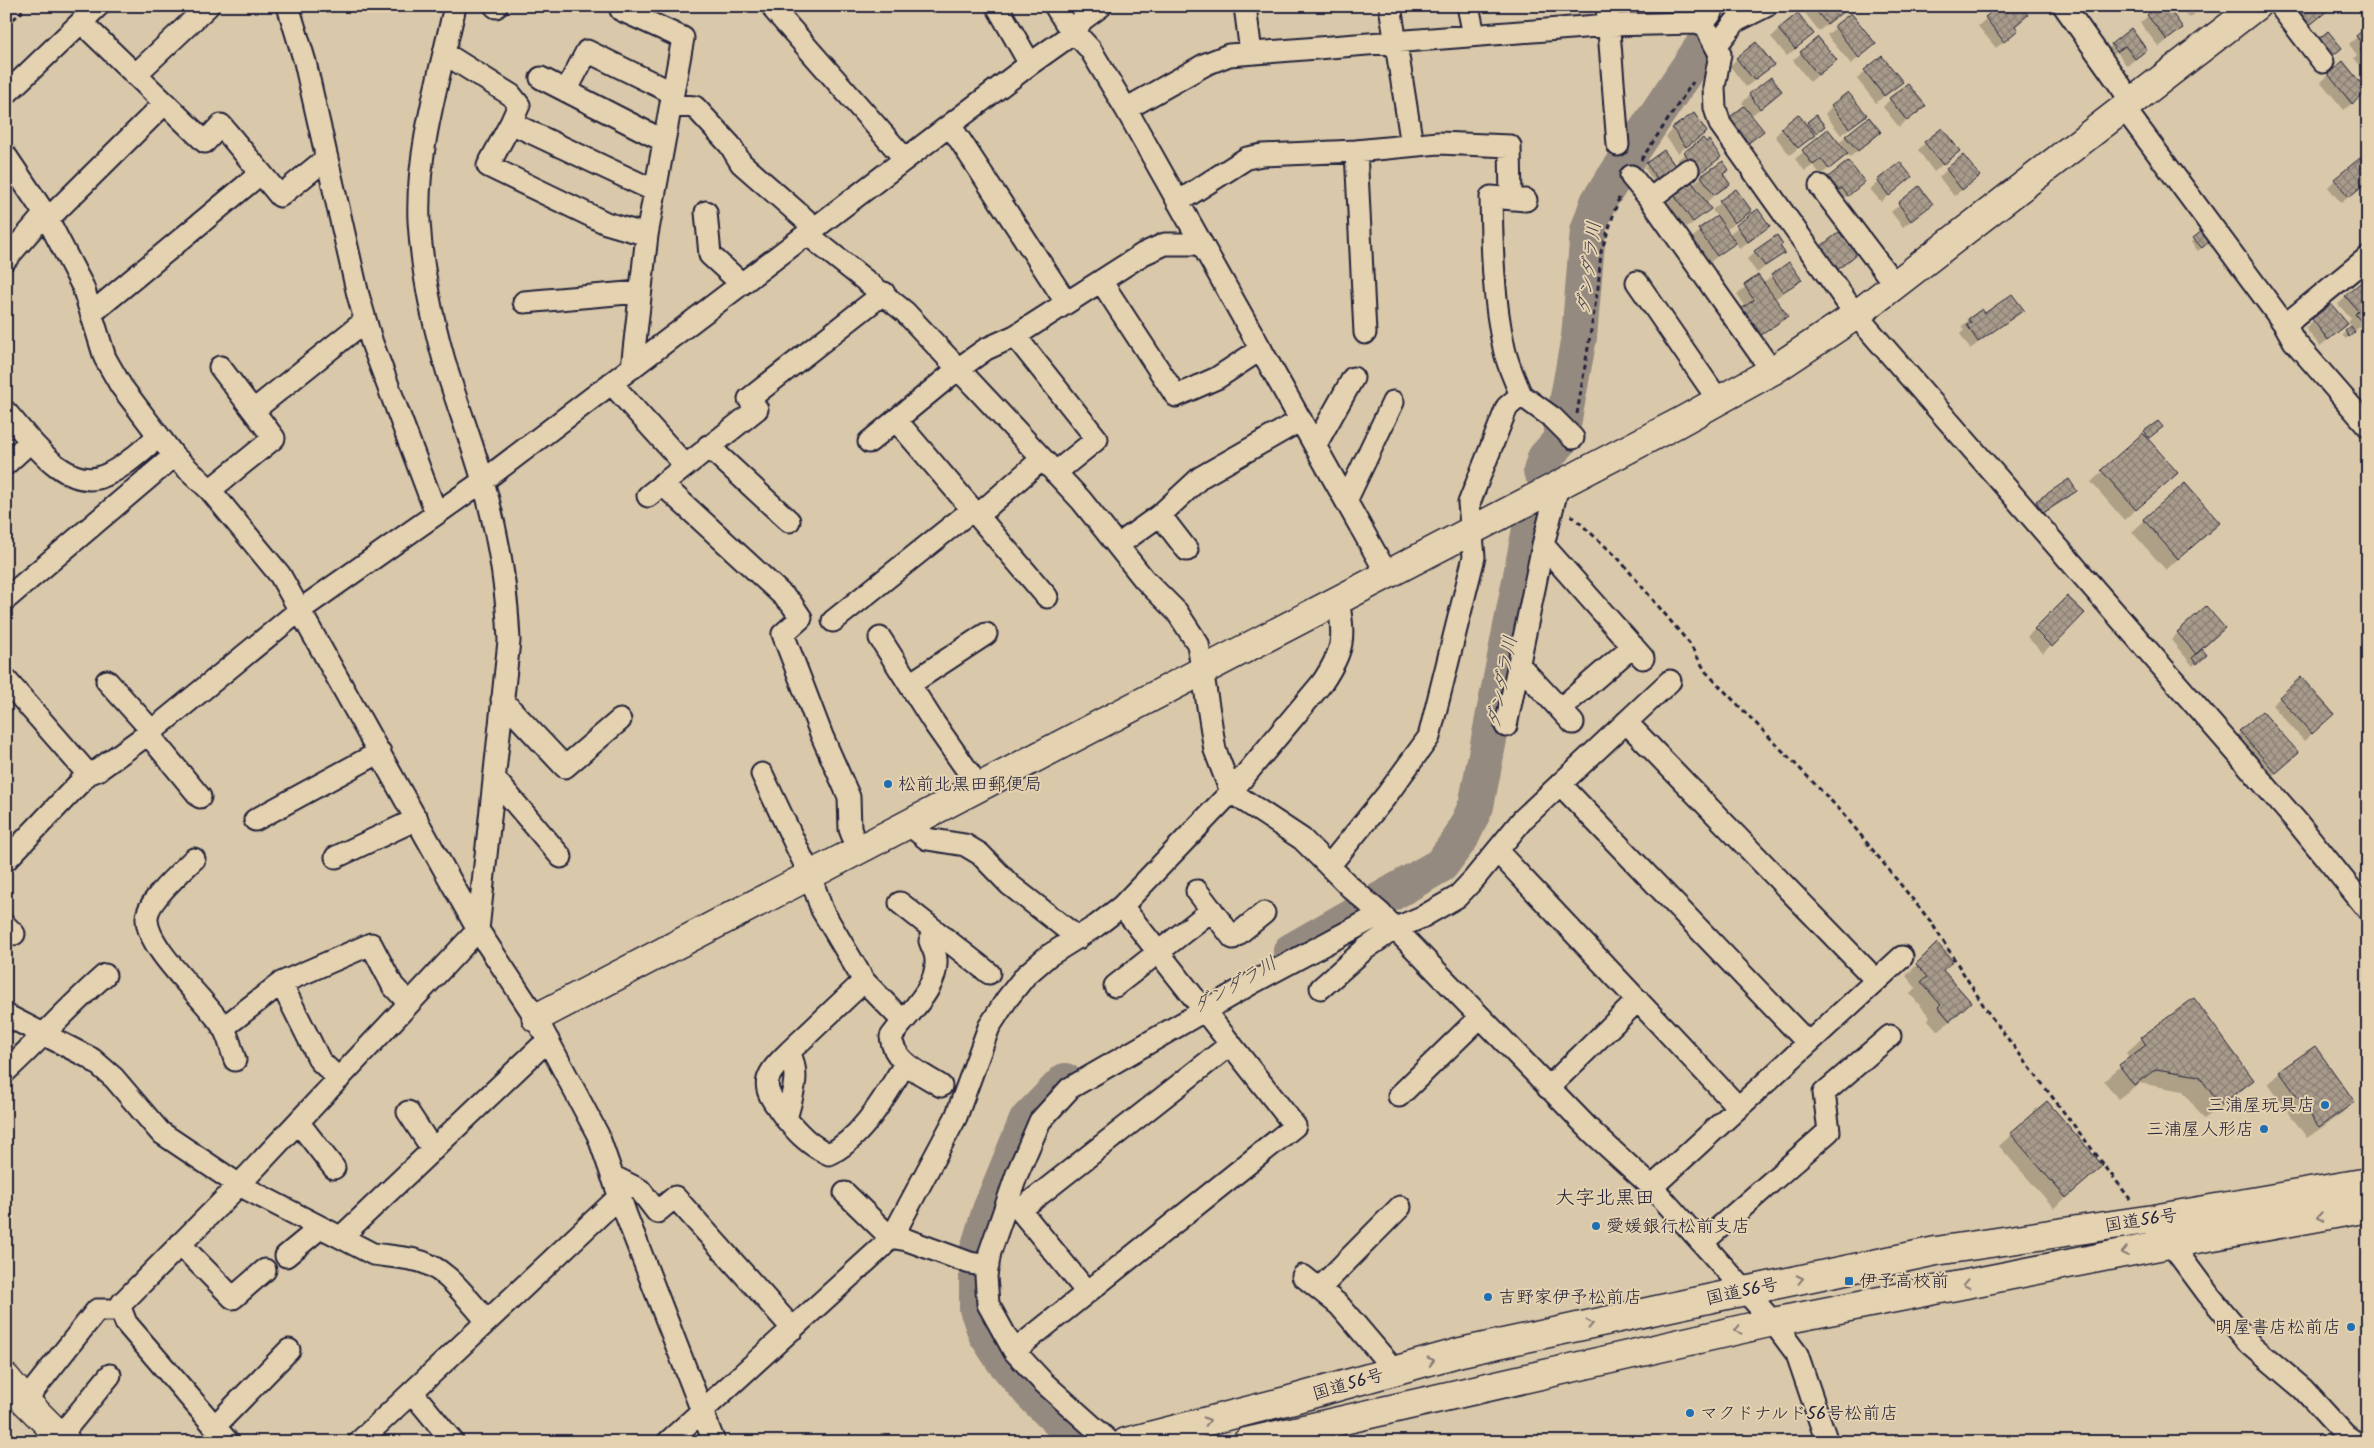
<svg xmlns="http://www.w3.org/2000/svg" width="2374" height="1448" font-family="Kalam,'Klee One',sans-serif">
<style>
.shadow{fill:#0003}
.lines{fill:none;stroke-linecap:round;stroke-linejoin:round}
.river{stroke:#958a80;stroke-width:36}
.building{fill:url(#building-cross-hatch);stroke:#22223b}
.street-casing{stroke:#22223b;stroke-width:25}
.secondary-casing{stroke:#22223b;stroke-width:31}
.highway-casing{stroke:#22223b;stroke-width:31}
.path{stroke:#22223b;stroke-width:3;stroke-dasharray:5 4;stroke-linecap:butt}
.street{stroke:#e5d2b0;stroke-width:21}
.secondary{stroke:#e5d2b0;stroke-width:28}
.highway{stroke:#e5d2b0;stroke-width:28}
.oneway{stroke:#847a76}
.poi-dot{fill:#1f6fb2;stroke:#e5d2b0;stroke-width:2}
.labels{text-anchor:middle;stroke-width:4;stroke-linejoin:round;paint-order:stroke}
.poi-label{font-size:18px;fill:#22223b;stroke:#e5d2b0;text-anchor:start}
.street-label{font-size:18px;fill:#22223b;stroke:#e5d2b0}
.water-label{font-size:19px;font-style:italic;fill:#444150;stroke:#e5d2b0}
.quarter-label{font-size:20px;fill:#22223b;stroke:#e5d2b0}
</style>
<defs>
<pattern id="building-cross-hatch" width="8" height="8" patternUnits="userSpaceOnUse" patternTransform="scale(1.25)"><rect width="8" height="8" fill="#a99c8c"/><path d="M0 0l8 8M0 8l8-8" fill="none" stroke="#897f74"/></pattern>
</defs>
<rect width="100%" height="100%" fill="#d9c8a9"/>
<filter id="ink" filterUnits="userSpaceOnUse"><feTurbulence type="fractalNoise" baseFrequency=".02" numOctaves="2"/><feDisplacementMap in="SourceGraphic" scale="10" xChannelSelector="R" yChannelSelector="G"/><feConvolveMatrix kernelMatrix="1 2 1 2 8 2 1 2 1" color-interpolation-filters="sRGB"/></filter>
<g filter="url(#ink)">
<path class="shadow" d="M1805,6h39l2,2 -27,23 -17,-22z
M2001,6l25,9 -12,12 -5,10 -13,11 -18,-22z
M2180,6h25l-16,12z
M2293,6h40l-31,26z
M2362,6h6v8z
M1851,15l16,36 -16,13 -24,-29z
M2148,16l34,12 -23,19 -19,-24z
M2368,28v45l-1,1 -13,-16 3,-3 -8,-11z
M1779,30l34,4 -26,22 -16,-19z
M2131,30l15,20 -19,16 -10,-14 -8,6 -5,-6z
M1818,39l17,21 -25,22 -17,-22z
M1882,57l19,24 -25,22 -19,-24z
M1737,59l28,13 -19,15 -16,-21z
M2343,63l15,35 -14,12 -23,-28z
M1771,79l10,12 -30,25 12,15 -25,21 -11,-31 18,-15 -3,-3 8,-8z
M1890,99l34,7 -25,21 -16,-20z
M1832,106l33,9 -24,20 -16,-21z
M1808,123l12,6 -30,26 -15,-19 7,-7 24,-4z
M1673,129l32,3 -27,21 -12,-16z
M1828,131l10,13 8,-8 25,4 -21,17 -4,-4 -25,22 -8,-10 -8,6 -10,-12z
M1703,140l17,17 -29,23 -14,-20z
M1925,143l33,8 -24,21 -16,-22z
M1722,162l6,8 -6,5 7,9 -24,19 5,6 -25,20 -18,-26z
M1647,164l24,6 -17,12 -10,-15z
M1900,164l10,13 -29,25 -11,-13z
M1947,170l23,13 -16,13 -15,-19z
M1828,179l28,10 -16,13 -19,-16z
M2335,180l33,1 -27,22 -13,-16z
M1919,188l13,16 -29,23 -12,-15z
M1736,191l14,20 -25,20 3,4 30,-24 11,15 -29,23 -5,-7 -26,21 -17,-25 25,-21 -5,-7z
M2368,217v11l-5,-6z
M2194,239l11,6 -7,6 -7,-9z
M1779,247l4,6 -26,20 -10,-14 8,-7z
M1772,276l28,3 -26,21 12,16 -34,26 -6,-35 -9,-13 21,-17 5,7z
M2366,280l2,39 -22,20 -4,-4 10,-8 -4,-5 3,-3 -13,-15z
M2331,305l7,27 -18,14 -15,-18z
M2023,310l-53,39 -10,-15 4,-4 -3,-3 8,-7 16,-6z
M2158,422v8l-11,9 30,34 -53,47 -33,-38z
M2185,484l33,39 -52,47 -34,-38z
M2076,491l-8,7 -32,21 -7,-10 7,-7z
M2067,597l16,16 -40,40 -16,-16z
M2178,633l28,21 -13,12 -22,-26z
M2301,679l24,43 -21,19 -32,-36z
M2262,713l28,47 -22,20 -36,-40z
M1937,944l5,27 16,43 -20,17 -10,-11 2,-3 -20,-23 6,-6 -10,-12z
M2142,1038l111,42 -16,15 -33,24 -21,-28 -44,-8 -21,16 -14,-18 26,-23 -4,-5z
M2315,1048l38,54 -11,11 -35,25 -39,-54 12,-12z
M2047,1103l43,74 -36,31 -55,-62z"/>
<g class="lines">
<path class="river" d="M1541,471l4,-13 15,-17 19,-104 9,-106 10,-29 128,-191 -1,-5
M1291,951l150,-86 20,-27 15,-32 55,-282
M1065,1427l-33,-33 -29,-34 -17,-26 -9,-25v-57l13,-42 37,-90 38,-39"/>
</g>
<path class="building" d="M1812,6h34l2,2 -21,16z
M1999,6h22l7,9 -13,11 3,4 -14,12 -19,-25z
M2158,6h9l16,22 -16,12 -20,-25z
M2295,6h38l-23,19z
M1798,13l16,21 -19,15 -17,-20z
M1851,13l25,31 -17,14 -25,-32z
M2368,26v33l-8,-9 4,-3 -8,-11z
M2131,28l16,22 -12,9 -10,-13 -8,6 -6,-8z
M2328,31l14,17 -12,10 -14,-17z
M1818,37l19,23 -19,15 -18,-23z
M1756,42l18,23 -20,15 -18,-22z
M1882,56l21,26 -19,14 -20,-26z
M2343,61l24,30 -15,13 -24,-30z
M1771,77l11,14 -22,18 -11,-15z
M1908,84l18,22 -19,15 -18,-23z
M1848,92l19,23 -18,13 -18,-23z
M1744,106l20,25 -18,14 -20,-25z
M1694,113l13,19 -21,15 -14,-19z
M1798,114l17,21 -17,13 -17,-20z
M1816,115l9,11 -9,7 -9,-11z
M1869,117l12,15 -23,19 -13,-15z
M1942,128l18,23 -17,14 -19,-23z
M1828,129l20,25 -19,15 -8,-10 -8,6 -11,-15z
M1703,138l3,4 3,-2 12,17 -22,17 -15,-22z
M1664,150l12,17 -18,13 -12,-17z
M2365,154l3,4v23l-19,16 -15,-18z
M1963,155l17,21 -18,14 -16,-21z
M1723,161l6,9 -6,4 7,10 -16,11 -13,-19z
M1848,161l17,21 -17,14 -6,-8 -4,3 -11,-13z
M1900,162l12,15 -23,19 -12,-16z
M1692,182l19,27 -18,13 -19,-27z
M1919,186l14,18 -22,17 -13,-18z
M1736,189l16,22 -18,12 -15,-22z
M1758,209l12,17 -22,16 -12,-17z
M1717,216l19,27 -19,13 -19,-27z
M2202,231l8,10 -8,7 -9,-10z
M1839,232l18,22 -22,18 -19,-22z
M1777,235l6,9 -3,2 5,7 -20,13 -11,-15z
M1789,262l13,18 -19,12 -12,-17z
M1758,275l30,41 -28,20 -19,-27 13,-9 -10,-15z
M2366,278l2,42 -5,4 -8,-10 3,-3 -13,-15z
M2012,294l12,16 -46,32 -11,-17 4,-2 -3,-4 14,-10 3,4z
M2331,304l17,20 -20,16 -16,-21z
M2351,326l4,6 -6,5 -4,-6z
M2158,421l5,6 -14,11 -5,-7z
M2143,433l35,40 -42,37 -35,-40z
M2069,479l8,12 -34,22 -7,-12z
M2185,483l35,40 -42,36 -35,-40z
M2067,596l18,17 -33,34 -18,-18z
M2206,606l19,22 -29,26 -19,-22z
M2202,649l5,6 -10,9 -5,-6z
M2301,677l33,37 -22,20 -33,-37z
M2262,711l37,42 -23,20 -37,-42z
M1937,943l16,18 -10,9 28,32 -21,19 -12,-14 3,-2 -20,-23 6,-5 -11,-13z
M2194,998l60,82 -34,25 -21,-29 -43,-7 -22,16 -15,-20 27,-20 -5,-8z
M2315,1046l40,56 -36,25 -40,-56z
M2047,1101l56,65 -37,32 -56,-65z"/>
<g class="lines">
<g class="street-casing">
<path id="street" d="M288,6l17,56 53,233 14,48 64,170
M495,6l1,1
M773,6l2,5 130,148
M997,6l33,58
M1055,6l10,16 25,27 36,60 261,465
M1245,6l6,47
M1390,6l22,139
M1468,6l6,29
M1607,6l11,139
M2064,6l68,96
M2280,6l43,56
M621,10l62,28 -36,197 -15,133
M81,22l124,120 16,-17 59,71 47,-38
M1701,25l9,-10 3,-9
M1716,46l20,-25 30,-15
M444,53l67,42 8,10 -8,18
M135,75l73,-69
M541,78l123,63
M566,91l21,-40 86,42
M6,94l92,-88
M671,105l24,2 35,38 11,18 74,65
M2124,108l161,217 9,16 74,85
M1126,109l80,-45 23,-9 380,-30 87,-2 9,3 15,28 -6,33 1,21 5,16 136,191 441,507 71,88
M950,125l116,177
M1356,151l9,182
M6,156l39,58 38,73 22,71 16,28 53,70 36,34 70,85 198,355 58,88 62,117 28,80 88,227
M1631,176l19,23 122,172
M1820,186l75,99
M1650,199l38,-29
M1178,202l69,-44 15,-3 94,-4 82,-8 72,3 1,53
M706,212l4,43 32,29
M48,219l117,-116
M807,234l98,78 176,188 63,79 33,33 21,32 17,106 16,42 71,47 48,48 31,27 212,219 59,54 121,135 24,32 30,88
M647,235l-41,-12 -118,-57 23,-43 144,68
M6,259l39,-45
M1101,281l75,115 41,-18 44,-29
M1637,282l82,119
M524,302l115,-10
M92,313l169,-140
M2285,325l83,-68
M1015,336l82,103 -42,34
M611,383l74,82
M1521,395l32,23 20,20
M254,410l111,-89
M6,412c23,26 61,82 100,63 20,-9 36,-25 53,-39
M896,420l151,177
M869,442l89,-73 28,-20 29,-13 128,-82 22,-10h37
M708,446l81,75
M1315,446l38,-68
M6,464l25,-23
M662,484l129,119 10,15 -18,16 39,102 27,61 1,32 8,21
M210,490l64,-52 -54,-71
M648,496l109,-87 -8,-10 135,-106
M1346,501l47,-99
M1160,515l27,35
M977,516l65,-57
M1118,545l42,-30 41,-38 100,-57
M1543,545l100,113
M6,599l168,-143
M833,621l139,-111
M880,638l54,85 45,64
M1519,665l54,58
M6,680l82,94
M107,681l45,50
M910,684l76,-50
M502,700l63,67 55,-47
M1560,709l73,-63
M1626,722l250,258
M1506,726l37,-181 15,-59
M148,734l52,63
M762,774l48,101 12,35 42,71 38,39
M494,778l67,79
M1560,784l248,259
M255,820l125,-68
M908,824l19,15 38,6 15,9 30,31 68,53
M1498,852l240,255
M336,857l81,-38
M194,859c-12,12 -47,42 -47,59 -1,31 60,82 76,109 6,10 8,22 12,33
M6,860l82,-86 10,-4 54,-39 148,-121 183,-129 547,-417 45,-32 7,-12 19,-14
M1329,866l57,-70 43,-59 45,-180 -5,-54 38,-96 14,-12c-6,-15 -14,-31 -17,-47 -11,-49 -12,-101 -13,-151l35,3
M1197,891l36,47 31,-25
M900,903l89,70
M6,926l8,8
M934,930l-4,11c2,6 6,12 6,19 2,29 -30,55 -45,77 3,26 30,36 50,49
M864,981l-75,71c12,23 3,43 -3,67 13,15 24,27 43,35 34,-16 57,-60 76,-90
M281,983l39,78 19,18
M1115,986l97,-76
M1321,988l44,-39 29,-20 28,-12 35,-20 17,-18 49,-60 147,-138
M6,1015l86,44 22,19 46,54 79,53 134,69c14,2 28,3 42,6 30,5 53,40 72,61
M223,1028l58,-45 90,-39 22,42 16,17
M6,1071c34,-31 64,-66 99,-96
M1548,1088l90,-88
M1399,1096l80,-78
M408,1112l25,38
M786,1119c-24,-32 -27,-38 3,-67
M298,1122l36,46
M612,1176l28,14 17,22 18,-15 118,132
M1652,1187l250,-230
M845,1193l45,44 17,3 63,23 18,3
M2162,1232l46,62 42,50 53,45 42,46 10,7
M341,1237l207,-197
M1703,1242l126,-111 -5,-38 66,-57
M180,1244l53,54 32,-28
M286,1256l35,-29
M1303,1276l36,29 56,66
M1320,1288l80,-81
M1087,1292l-67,-82 211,-166
M1014,1351l281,-225 -173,-220
M412,1392l41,50
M25,1401l72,-91h24
M215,1426l74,-76
M60,1436l50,-61
M228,1442l-102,-119 -5,-13 1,-7 117,-118 239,-255 31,-289c-2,-55 -11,-107 -26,-160 -10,-35 -23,-69 -34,-104 -15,-49 -27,-104 -30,-156 -3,-70 21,-146 36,-215
M359,1442l260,-245
M668,1442l214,-195 16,-21 58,-109 33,-90 18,-28 19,-24 22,-19 48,-30 26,-20 109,-114 91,-109c22,-33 23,-44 16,-83
M1110,1442l-67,-60 -29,-31 -26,-47 -2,-28 4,-24 27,-78 23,-53 30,-33 184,-106 127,-68"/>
</g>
<g class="secondary-casing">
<path id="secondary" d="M536,1018l1142,-595 94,-52 84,-56 400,-309
M6,1378l19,23 41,41"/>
</g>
<g class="highway-casing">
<path id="highway" d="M1126,1442l164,-42 171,-48 284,-61 191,-40 217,-32 215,-37
M1247,1442l526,-120 396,-78 199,-36"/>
</g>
<path class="path" d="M6,25l16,-13 -2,-2
M1641,160l52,-78
M1577,414l21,-126 3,-36 19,-57
M1571,515l47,43 71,85 17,29 136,140 89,110 58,92 141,185"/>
<use href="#street" class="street"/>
<use href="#secondary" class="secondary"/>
<use href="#highway" class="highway"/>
</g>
<defs><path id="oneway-chevron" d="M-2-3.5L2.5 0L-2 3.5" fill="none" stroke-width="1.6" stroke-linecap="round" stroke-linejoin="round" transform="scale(1.25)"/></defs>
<g class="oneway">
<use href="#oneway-chevron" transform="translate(2320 1217) rotate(170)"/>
<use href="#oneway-chevron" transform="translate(2125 1252) rotate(169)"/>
<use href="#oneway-chevron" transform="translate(1800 1279) rotate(-12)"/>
<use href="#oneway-chevron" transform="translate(1966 1284) rotate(169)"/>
<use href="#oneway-chevron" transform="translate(1590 1324) rotate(-12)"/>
<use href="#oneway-chevron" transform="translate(1738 1330) rotate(167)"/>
<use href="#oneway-chevron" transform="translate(1431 1361) rotate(-16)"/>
<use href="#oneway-chevron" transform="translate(1207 1421) rotate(-14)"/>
</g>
</g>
<g class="poi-dot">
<circle cx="888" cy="784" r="5"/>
<circle cx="2325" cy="1105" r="5"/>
<circle cx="2264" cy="1129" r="5"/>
<circle cx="1596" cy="1226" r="5"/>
<rect x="1844" y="1276" width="10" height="10" rx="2.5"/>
<circle cx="1488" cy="1297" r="5"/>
<circle cx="2351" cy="1327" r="5"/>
<circle cx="1690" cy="1413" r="5"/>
</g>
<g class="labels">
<g class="poi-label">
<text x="898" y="790">松前北黒田郵便局</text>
<text x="2315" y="1111" text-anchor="end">三浦屋玩具店</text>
<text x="2254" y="1135" text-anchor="end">三浦屋人形店</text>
<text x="1606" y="1232">愛媛銀行松前支店</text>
<text x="1859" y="1287">伊予高校前</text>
<text x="1498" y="1303">吉野家伊予松前店</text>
<text x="2341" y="1333" text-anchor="end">明屋書店松前店</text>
<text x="1700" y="1419">マクドナルド56号松前店</text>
</g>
<g class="street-label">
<text transform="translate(2141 1220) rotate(-9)" y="6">国道56号</text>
<text transform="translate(1742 1291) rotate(-12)" y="6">国道56号</text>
<text transform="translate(1348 1384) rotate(-16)" y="6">国道56号</text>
</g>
<g class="water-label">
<text transform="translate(1588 268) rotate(-83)" y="7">ダンダラ川</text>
<text transform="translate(1501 682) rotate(-79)" y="7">ダンダラ川</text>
<text transform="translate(1234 984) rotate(-30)" y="7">ダンダラ川</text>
</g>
<g class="quarter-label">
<text x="1605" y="1204">大字北黒田</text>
</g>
</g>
<rect width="2374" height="1448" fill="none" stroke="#e5d2b0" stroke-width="25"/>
<rect x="12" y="12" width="2349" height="1423" fill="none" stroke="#22223b" stroke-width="2" filter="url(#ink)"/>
</svg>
